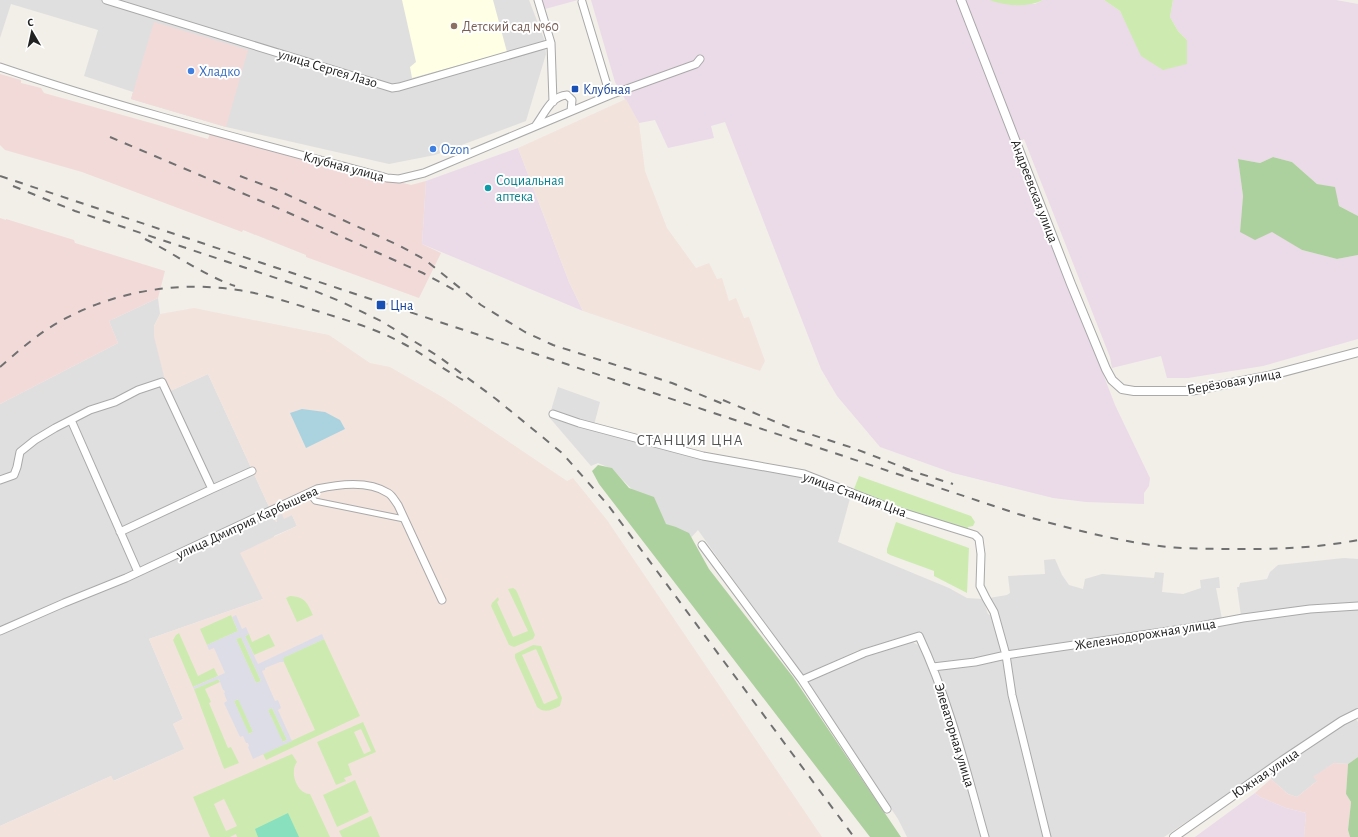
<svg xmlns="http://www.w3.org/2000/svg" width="1358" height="837" font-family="'Alegreya Sans',sans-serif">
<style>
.residential{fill:#e0dfdf}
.commercial{fill:#f2dad9}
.industrial{fill:#ebdbe8}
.education{fill:#ffffe5}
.military{fill:#f3e3dd}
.grass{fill:#cdebb0;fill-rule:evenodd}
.forest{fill:#add19e}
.pitch{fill:#88e0be}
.plaza{fill:#dddde8;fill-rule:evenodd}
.water{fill:#aad3df}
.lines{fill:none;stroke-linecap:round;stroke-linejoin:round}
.pedestrian-casing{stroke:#a9a9a9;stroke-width:7}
.minor-casing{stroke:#a9a9a9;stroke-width:9}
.tertiary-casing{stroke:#a9a9a9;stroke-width:10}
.pedestrian{stroke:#fff;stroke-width:5}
.minor{stroke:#fff;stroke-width:7}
.tertiary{stroke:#fff;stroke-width:8}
.rail{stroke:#707070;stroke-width:2;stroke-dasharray:8 8;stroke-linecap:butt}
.education-dot{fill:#8d6e63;stroke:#fff;stroke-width:1.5}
.shop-dot{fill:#3f7fe0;stroke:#fff;stroke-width:1.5}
.transit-dot{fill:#1a4fb4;stroke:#fff;stroke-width:1.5}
.culture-dot{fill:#0f9aa8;stroke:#fff;stroke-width:1.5}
.labels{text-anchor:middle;stroke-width:4;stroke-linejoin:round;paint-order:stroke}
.education-label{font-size:14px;fill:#785e54;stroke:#fff;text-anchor:start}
.street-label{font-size:14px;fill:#222;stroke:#fff}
.shop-label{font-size:14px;fill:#366cbe;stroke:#fff;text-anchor:start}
.transit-label{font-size:14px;fill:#164399;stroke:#fff;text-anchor:start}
.culture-label{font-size:14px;fill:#0d838f;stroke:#fff;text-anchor:start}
.neighbourhood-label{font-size:15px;letter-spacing:1px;fill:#555;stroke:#fff}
</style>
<rect width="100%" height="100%" fill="#f2efe9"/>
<path class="residential" d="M0,0h529l15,39 2,15 -20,67 -91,34 -46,9 -163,-37 -95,-28 2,-7 -49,-16 14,-46 -87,-26 -11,34z
M158,298l2,16 -6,12 14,66 40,-18 68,148 1,-1 -3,-7 4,-1 14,2 5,11 -23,10 -11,63 -114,40 34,80 -10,5 12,25 -72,32 -2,-5 -111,50v-422l118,-61 -9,-22z
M558,387l42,15 -7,27 208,47 50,19 -13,47 111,46 18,10 16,1 5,15 5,2 9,36 -2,3 -63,9 -3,-2 -15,-30 -63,19 -54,25 -104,-146 -12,13 -17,-16 -57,-58 -14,-6 -7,3 -42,-49z
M1344,558l14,1v44l-117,13 -4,-29h2l1,-4 27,-4 3,-7 8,-7z
M1055,559l7,16 7,10 14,4 2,-10 17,-5 52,4 1,-6 9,1 -2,19 21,2 18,-6 -1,-8 19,-3 1,11h-4l6,31 -215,32 -18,-53 18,-3 3,-2 -2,-17 37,-2 -1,-14z
M1358,607v103l-19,9 -175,118h-115l-25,-100 -11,-54 -2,-23 1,-3 230,-36z
M911,641l10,6 13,30 24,69 13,58 10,33h-74l-9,-18 -90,-134 2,-4 59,-27z
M1004,658l41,179h-57l-17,-57 -15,-57 -18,-48 2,-6z
M1355,718l3,4v35l-10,7 -14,-1 -15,11 -2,7 -20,16 -9,-3 -17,-15 1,-6z"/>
<path class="commercial" d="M154,22l94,28 -22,77 -95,-28z
M0,74l21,6v3l20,5 3,5 164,46 2,-6 201,52 15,-4 -4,63 19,9 -22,45 -113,-41v-2l-63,-25 -1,2 -160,-60 -77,-22 -5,-5z
M0,218l6,2v-1l68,21 1,3 90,28 -7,27 -49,23 9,22 -118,61z
M1334,763l14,1 -2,30 5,8 -3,28 2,7h-46l2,-24 -20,-5 -26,-11 -5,-4 16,-14 17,15 9,3 20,-16 -4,-4z"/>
<path class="industrial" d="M542,0h36l-33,9z
M591,0h398l46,4 8,-4h61l16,11 9,18 58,11 -9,-9 -8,-14 3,-17h163l22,4v212l-19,-10 -5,-18 -17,-4 -25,-22 -19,-5 -13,6 -22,-4 5,37 -3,36 32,-1 30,19 35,9 21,-4v84l-95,27 -75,12h-21l-6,-22 -49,12 -2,-11 -86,-218 -9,5 100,261 35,73 -1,8 -5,7v11l-58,-2 -33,-4 -100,-25 -73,-26 -43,-51 -16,-27 -96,-247 -14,4 3,12 -46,10 -13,-28 -16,3 -24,-41z
M518,148l51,134 14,29 -161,-67 4,-63z
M1255,793l5,4 26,11 20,5 -2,24h-109z"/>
<path class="education" d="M402,0h91l14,52 -95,26 -2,-11 6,-5z"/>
<path class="military" d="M626,99l13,24 6,48 22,57 29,40 13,-5 8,16 5,-1 7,23 7,-3 8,20 5,-1 16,44 -5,10 -177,-60 -14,-29 -51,-134z
M194,308l135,27 41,28 20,4 54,31 123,83 6,-3 34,42 215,317h-822v-11l111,-50 3,5 70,-32 -11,-25 10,-5 -34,-80 114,-40 -23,-46 57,-27 -5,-11 -8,4 -2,-5 -3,1 -2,-2 -3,1 3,7 -1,1 -68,-148 -40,18 -14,-56v-10l6,-12z"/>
<path class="grass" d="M989,0h54c-16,8 -37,6 -54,0z
M1104,0h69l-3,17 8,14 9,9v24l-24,6 -22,-14 -21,-45z
M859,476l112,40 4,6 -2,4 -5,1 -1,3 -68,-20 -45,-21z
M896,522l73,26 -2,45 -33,-17v-5l-44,-16 -3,-2v-4z
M513,588l3,2 2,4 17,41 -2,4 -19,8 -5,-2 -18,-39 1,-3 6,-6 1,3 -2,2 16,35 15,-6 -20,-42z
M290,596c15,1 17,6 23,19l-16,7 -11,-24z
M231,615l7,16 -31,14 -7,-16z
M179,633l19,43 16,-8 4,8 -25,11 -20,-47 3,-5z
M249,634l3,8 17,-8 6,12 -21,9 -9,-19z
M241,637l20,44 -5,2 -20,-44z
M324,639l36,77 -94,44 -3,-6 52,-24 -33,-72z
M533,645l8,1 21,52 -2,8c-9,4 -15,8 -23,1l-22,-49v-4zM536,649l22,49 -14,6 -22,-49z
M218,679l2,3 -15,7 6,13 -2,1 19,45 3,-1 8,16 -15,6 -30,-80z
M239,699l14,33 -5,2 -14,-33z
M272,708l15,32 -5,2 -14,-32z
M363,722l13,30 -28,12 4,11 -8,3 2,3 -10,4 -19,-43zM361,729l10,22 -7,3 -10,-22z
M292,754l5,8c-8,10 0,32 13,32l20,43h-93l-1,-3 -6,3h-20l-17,-40zM224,799l13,27 -11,5 -12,-27z
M355,780l14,32 -32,15 -14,-32z
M371,816l9,21h-38l-3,-6z"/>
<path class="forest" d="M1273,157l19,5 25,22 18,3 4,19 19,10v39l-21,4 -35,-9 -30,-18 -17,8 -15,-8 3,-36 -5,-37 22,4z
M598,465l14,3 17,20 25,9 12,27 10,3 13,6 20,36 84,108 108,160h-31l-271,-353 -7,-13z
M1358,757v80h-8l-2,-7 3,-28 -5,-8 2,-30z"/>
<path class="pitch" d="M288,813l11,24h-41l-3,-8z"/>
<path class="plaza" d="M236,615l6,14 4,-2 3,7 -4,2 13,28 64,-30 2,5 -41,19 1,4h-4l-15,6v2l-3,1 13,30 3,-1 3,8 -3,2 14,31 -39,18 -5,-12 1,-1 -1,-3h-2l-3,-7 -3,1 -16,-34 3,-2 -3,-8 1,-1 -1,-2h-1l-4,-11 -25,10 -1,-2 32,-14 -11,-25 -5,2 -2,-5 31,-14 -6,-14zM241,637l20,44 -5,2 -20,-44zM238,699l15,33 -4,2 -15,-33zM272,708l15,32 -4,2 -15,-32z"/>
<path class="water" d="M302,409l23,3 15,8 5,9 -39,19 -16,-35z"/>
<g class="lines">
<g class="pedestrian-casing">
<path id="pedestrian" d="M309,493l6,8 89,18"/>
</g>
<g class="minor-casing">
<path id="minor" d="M106,0l286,88 7,-1 152,-44
M538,0l13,43 2,59
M582,2l28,93
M0,67c127,43 257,76 387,111l12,1 25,-6 186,-78 86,-31 4,-5
M536,125c9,-12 15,-29 31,-30l5,5 -1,11
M553,414l26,9 124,33 101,18 94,37 77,24 4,4 2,15 -1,32 6,12 8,14 12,43 6,40 35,142
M71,420l67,152
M0,480l14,-5 3,-8 3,-15 15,-12 20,-12 35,-18 25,-8 23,-12 24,-8 50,107 -92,43
M212,489l40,-18
M702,545l100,135
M0,631l64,-28 62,-25 191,-89c22,-5 51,-9 71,4 4,2 7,8 10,12l44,95
M933,667l42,-5 31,-7 183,-27 54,-10 67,-9 48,-3
M887,809l-85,-129 62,-27 55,-17c30,64 47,133 66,201"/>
</g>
<g class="tertiary-casing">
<path id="tertiary" d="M961,0l110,284 35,85 6,11 10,9 12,2h56l78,-15 90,-24
M1174,837l108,-76 60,-40 16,-8"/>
</g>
<use href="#pedestrian" class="pedestrian"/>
<use href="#minor" class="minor"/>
<use href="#tertiary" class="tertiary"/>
<path class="rail" d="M110,137l179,76 134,60 37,20
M0,176l1018,338c49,14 98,27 149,33 27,2 54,2 82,2 36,0 73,-2 109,-9
M240,176l37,14 121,55 26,14 57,46 44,27 28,13 119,38 56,23
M13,186l62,25 240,80 27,11 39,19 57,35 58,43 66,54 46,52 246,332
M145,239c30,15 58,36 90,47
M0,367c16,-14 32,-28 49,-39 55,-35 125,-48 189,-38 27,4 53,13 79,21 29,9 60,18 87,33 20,11 39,25 59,36
M723,400l65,27 65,21 57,22
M905,469l48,15"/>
</g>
<circle class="education-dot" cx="454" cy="26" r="4"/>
<g class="shop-dot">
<circle cx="191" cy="71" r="4"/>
<circle cx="433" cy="149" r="4"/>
</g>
<g class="transit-dot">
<rect x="571" y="85" width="8" height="8" rx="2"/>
<rect x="376" y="300" width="10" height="10" rx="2"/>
</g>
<circle class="culture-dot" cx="488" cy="188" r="4"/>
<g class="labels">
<g class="education-label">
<text x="462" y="31">Детский сад №60</text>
</g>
<g class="street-label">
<text transform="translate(328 68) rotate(17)" y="5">улица Сергея Лазо</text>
<text transform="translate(344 166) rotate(15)" y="5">Клубная улица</text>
<text transform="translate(1035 191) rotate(69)" y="5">Андреевская улица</text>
<text transform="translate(1234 381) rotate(-10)" y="5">Берёзовая улица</text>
<text transform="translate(855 494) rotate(20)" y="5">улица Станция Цна</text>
<text transform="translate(247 522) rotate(-25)" y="5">улица Дмитрия Карбышева</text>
<text transform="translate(1145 634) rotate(-9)" y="5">Железнодорожная улица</text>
<text transform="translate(955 735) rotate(73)" y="5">Элеваторная улица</text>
<text transform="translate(1265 773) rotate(-34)" y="5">Южная улица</text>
</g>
<g class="shop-label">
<text x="199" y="76">Хладко</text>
<text x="441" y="154">Ozon</text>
</g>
<g class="transit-label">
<text x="583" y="94">Клубная</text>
<text x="390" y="310">Цна</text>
</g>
<g class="culture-label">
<text x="496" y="185">Социальная<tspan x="496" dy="16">аптека</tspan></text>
</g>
<g class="neighbourhood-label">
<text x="690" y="445">СТАНЦИЯ ЦНА</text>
</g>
</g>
<g transform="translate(32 32) rotate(351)" stroke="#ffffff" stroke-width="3" paint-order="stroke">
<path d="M0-3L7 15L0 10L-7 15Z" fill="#222222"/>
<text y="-6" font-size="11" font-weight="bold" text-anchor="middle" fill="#222222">С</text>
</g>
</svg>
